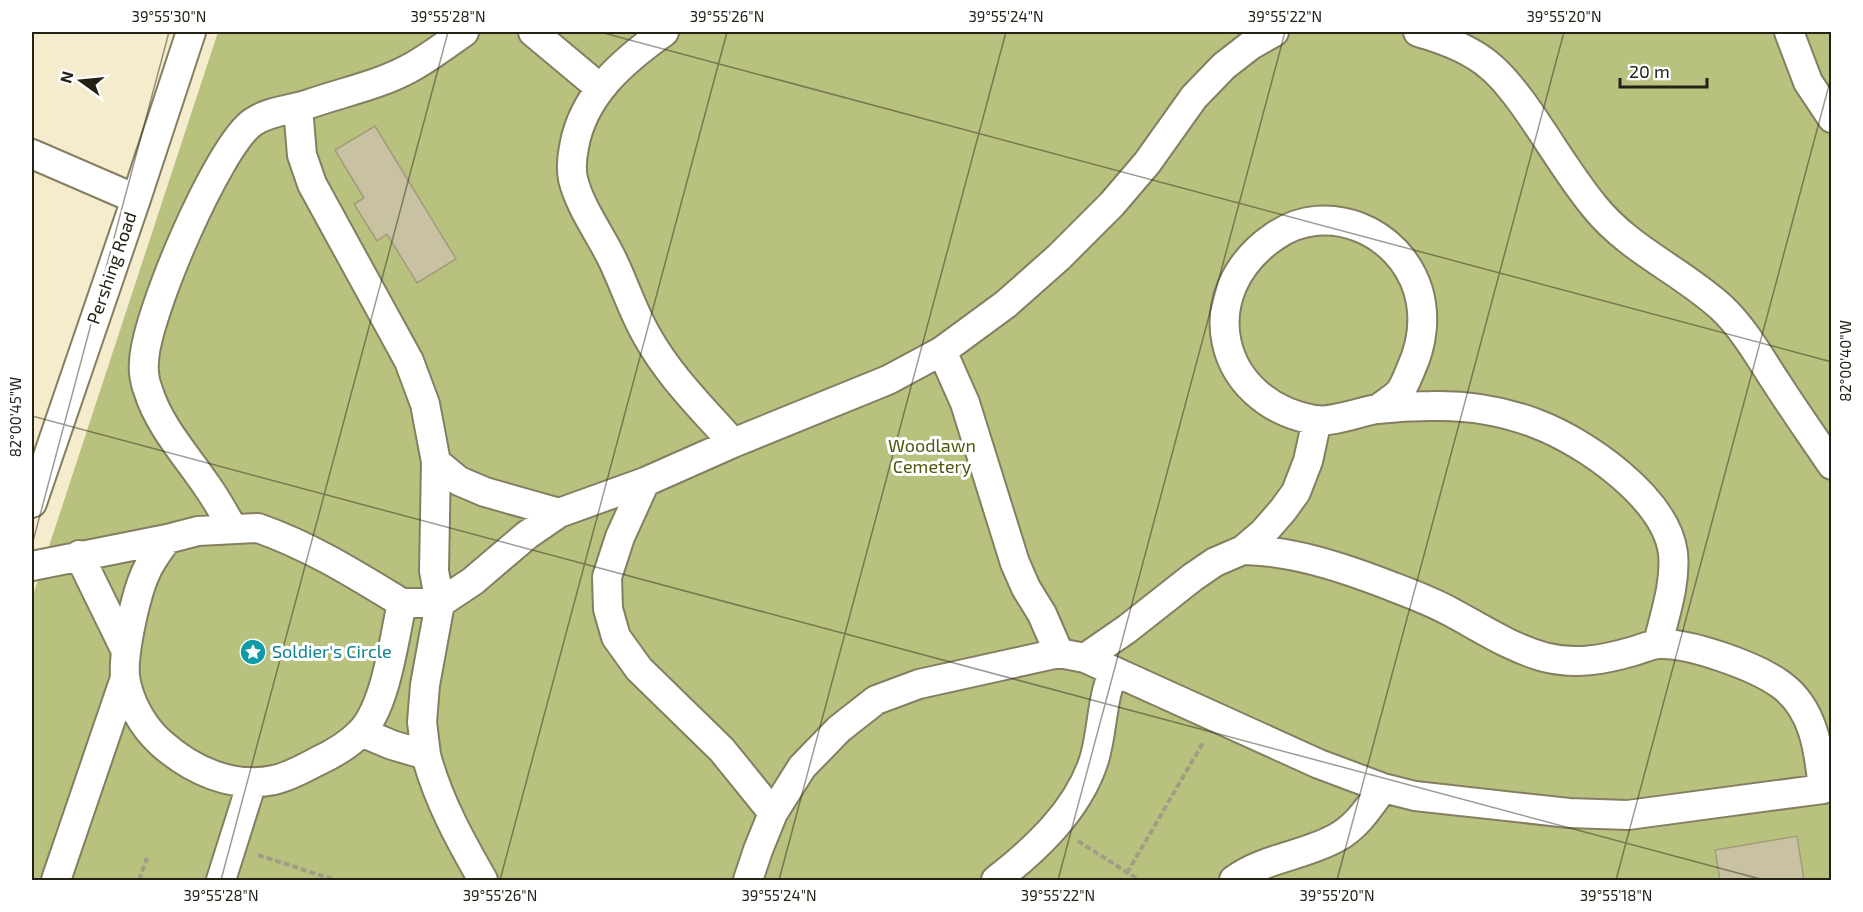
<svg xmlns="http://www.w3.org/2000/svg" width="1863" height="912" font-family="'Exo 2',sans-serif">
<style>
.green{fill:#b9c17f}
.building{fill:#c8c1a2;stroke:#a29b7c;stroke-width:1.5}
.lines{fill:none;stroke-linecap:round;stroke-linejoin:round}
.minor-casing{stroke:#857e61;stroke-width:32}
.path{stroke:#a29c84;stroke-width:4;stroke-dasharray:6 3;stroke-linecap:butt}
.minor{stroke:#fff;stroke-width:28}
.ticks{fill:none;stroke:#242115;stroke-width:1.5;stroke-opacity:0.45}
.labels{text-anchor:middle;stroke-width:6;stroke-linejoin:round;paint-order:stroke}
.street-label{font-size:18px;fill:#242115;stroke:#fff}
.park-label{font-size:18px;fill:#525710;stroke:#fff}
.culture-label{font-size:18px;fill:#0d838f;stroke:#fff;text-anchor:start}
.neatline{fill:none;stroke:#242115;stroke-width:2}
.ticks-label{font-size:15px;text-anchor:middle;fill:#242115}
</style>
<rect width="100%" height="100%" fill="#f4eccc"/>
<path class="green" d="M218,32h1613v848h-1799v-282z"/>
<path class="building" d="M375,126l81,133 -39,24 -30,-49 -10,7 -23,-37 10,-6 -29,-48z
M1797,836l7,44h-84l-5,-30z"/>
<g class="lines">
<g class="minor-casing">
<path id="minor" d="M533,32l67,56
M664,32c-41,29 -81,63 -90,115 -2,10 -3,22 -1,32 7,29 28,56 40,82 12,25 20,51 34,75 22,40 56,73 86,107
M1418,32c25,7 53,17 73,35 12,10 21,22 30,34 25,34 46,72 73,105 35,44 88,65 128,102 22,21 37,48 54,74 18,28 37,55 56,83
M1789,32l19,50 24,36
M298,108l4,47 10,29 97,177 16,43 11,58 -2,109 6,32 -15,82 -3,37 4,33
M32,154l104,45
M942,351l23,52 50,160 11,25 16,26 17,39
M1378,409c6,-5 15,-10 21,-16 5,-6 9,-17 12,-24 11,-24 15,-52 7,-79 -19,-60 -91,-90 -143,-54 -83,56 -59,166 39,184 17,3 45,-8 63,-11 18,-2 37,-3 54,-3 35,-1 73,5 106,18 48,18 129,74 136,129 3,30 -8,61 -15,90
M436,462l23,19 26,11 74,21
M645,482l-25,55 -13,40 1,32 8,28 23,32 83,81 51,63
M32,503l104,-304 55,-167
M258,528c52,18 98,47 144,75 -8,36 -16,103 -41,129 -12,13 -30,23 -45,30 -13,7 -28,15 -42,18 -42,9 -83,-10 -113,-37 -18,-16 -33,-42 -36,-67 -2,-24 11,-84 22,-106 5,-11 13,-21 20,-31l31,-8z
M233,529c-8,-14 -16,-29 -26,-43 -21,-31 -48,-60 -59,-96 -3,-7 -5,-19 -4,-27 0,-44 74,-217 109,-241 16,-11 38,-12 56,-18 34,-12 71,-19 103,-37 18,-10 35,-23 52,-35
M1243,550c49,1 95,16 140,33 23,9 46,17 68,29 30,16 60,36 93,45 32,8 59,3 90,-6 8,-2 17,-7 26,-7 30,-1 95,22 120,40 34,24 39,66 43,105
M79,555l46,94
M32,566l135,-27
M402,603h38l33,-22 54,-46 32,-22 86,-31 88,-39 155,-63 54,-29 64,-47 53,-47 53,-53 35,-41 47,-66 30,-31 27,-21 23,-13
M1085,658l42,-29 66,-52 22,-15 28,-12 20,-17 20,-23 13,-18 12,-31 9,-41
M361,732l31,13 34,10c12,45 34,85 57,125
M56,880l69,-202
M221,880l31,-98
M748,880l10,-30 15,-37 29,-46 37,-38 37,-29 43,-16 140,-31 26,5 234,106 64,24 32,8 154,17 59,2 195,-26 9,-3
M996,880c40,-31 82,-70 98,-120 9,-29 7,-61 20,-89
M1234,880c30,-22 69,-24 102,-42 21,-11 34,-32 47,-50"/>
</g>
<path class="path" d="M1078,841l61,39
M258,855l77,25
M1127,873l77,-132
M139,880l8,-22"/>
<use href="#minor" class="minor"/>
</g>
<path class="ticks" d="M600,32l1232,330M32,416l1732,464M32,545l137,-513M221,880l227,-848M500,880l227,-848M779,880l227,-848M1058,880l227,-848M1337,880l227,-848M1616,880l216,-806"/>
<defs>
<g id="sight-disc" transform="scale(1.35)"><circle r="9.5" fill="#0f9aa8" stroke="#fff"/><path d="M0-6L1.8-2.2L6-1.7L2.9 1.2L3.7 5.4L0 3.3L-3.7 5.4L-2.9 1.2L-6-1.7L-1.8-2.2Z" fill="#fff"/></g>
</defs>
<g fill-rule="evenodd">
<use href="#sight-disc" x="253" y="652"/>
</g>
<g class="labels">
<g class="street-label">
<text transform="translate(112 268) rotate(-71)" y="6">Pershing Road</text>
</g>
<g class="park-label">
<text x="932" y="452">Woodlawn<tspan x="932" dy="21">Cemetery</tspan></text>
</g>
<g class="culture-label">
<text x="272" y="658">Soldier's Circle</text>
</g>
</g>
<rect width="1863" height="912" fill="none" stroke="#ffffff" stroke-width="66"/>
<g transform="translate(81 81) rotate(285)" stroke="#ffffff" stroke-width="4.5" paint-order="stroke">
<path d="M0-4.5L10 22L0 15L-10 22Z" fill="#242115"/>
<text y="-9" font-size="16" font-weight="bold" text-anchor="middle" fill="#242115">N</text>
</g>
<path d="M1620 78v9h87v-9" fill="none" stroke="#242115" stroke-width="3"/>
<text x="1629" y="78" font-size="18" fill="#242115" stroke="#ffffff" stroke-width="4.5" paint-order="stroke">20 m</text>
<rect x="33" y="33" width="1797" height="846" class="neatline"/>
<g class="ticks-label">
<text x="169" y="22">39°55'30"N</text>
<text x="448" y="22">39°55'28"N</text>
<text x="727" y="22">39°55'26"N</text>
<text x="1006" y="22">39°55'24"N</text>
<text x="1285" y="22">39°55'22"N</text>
<text x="1564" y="22">39°55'20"N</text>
<text transform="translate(1846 361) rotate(-90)" y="5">82°00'40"W</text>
<text transform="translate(16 417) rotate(-90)" y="5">82°00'45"W</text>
<text x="221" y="901">39°55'28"N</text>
<text x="500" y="901">39°55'26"N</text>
<text x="779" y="901">39°55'24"N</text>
<text x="1058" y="901">39°55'22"N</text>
<text x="1337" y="901">39°55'20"N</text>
<text x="1616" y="901">39°55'18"N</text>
</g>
</svg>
